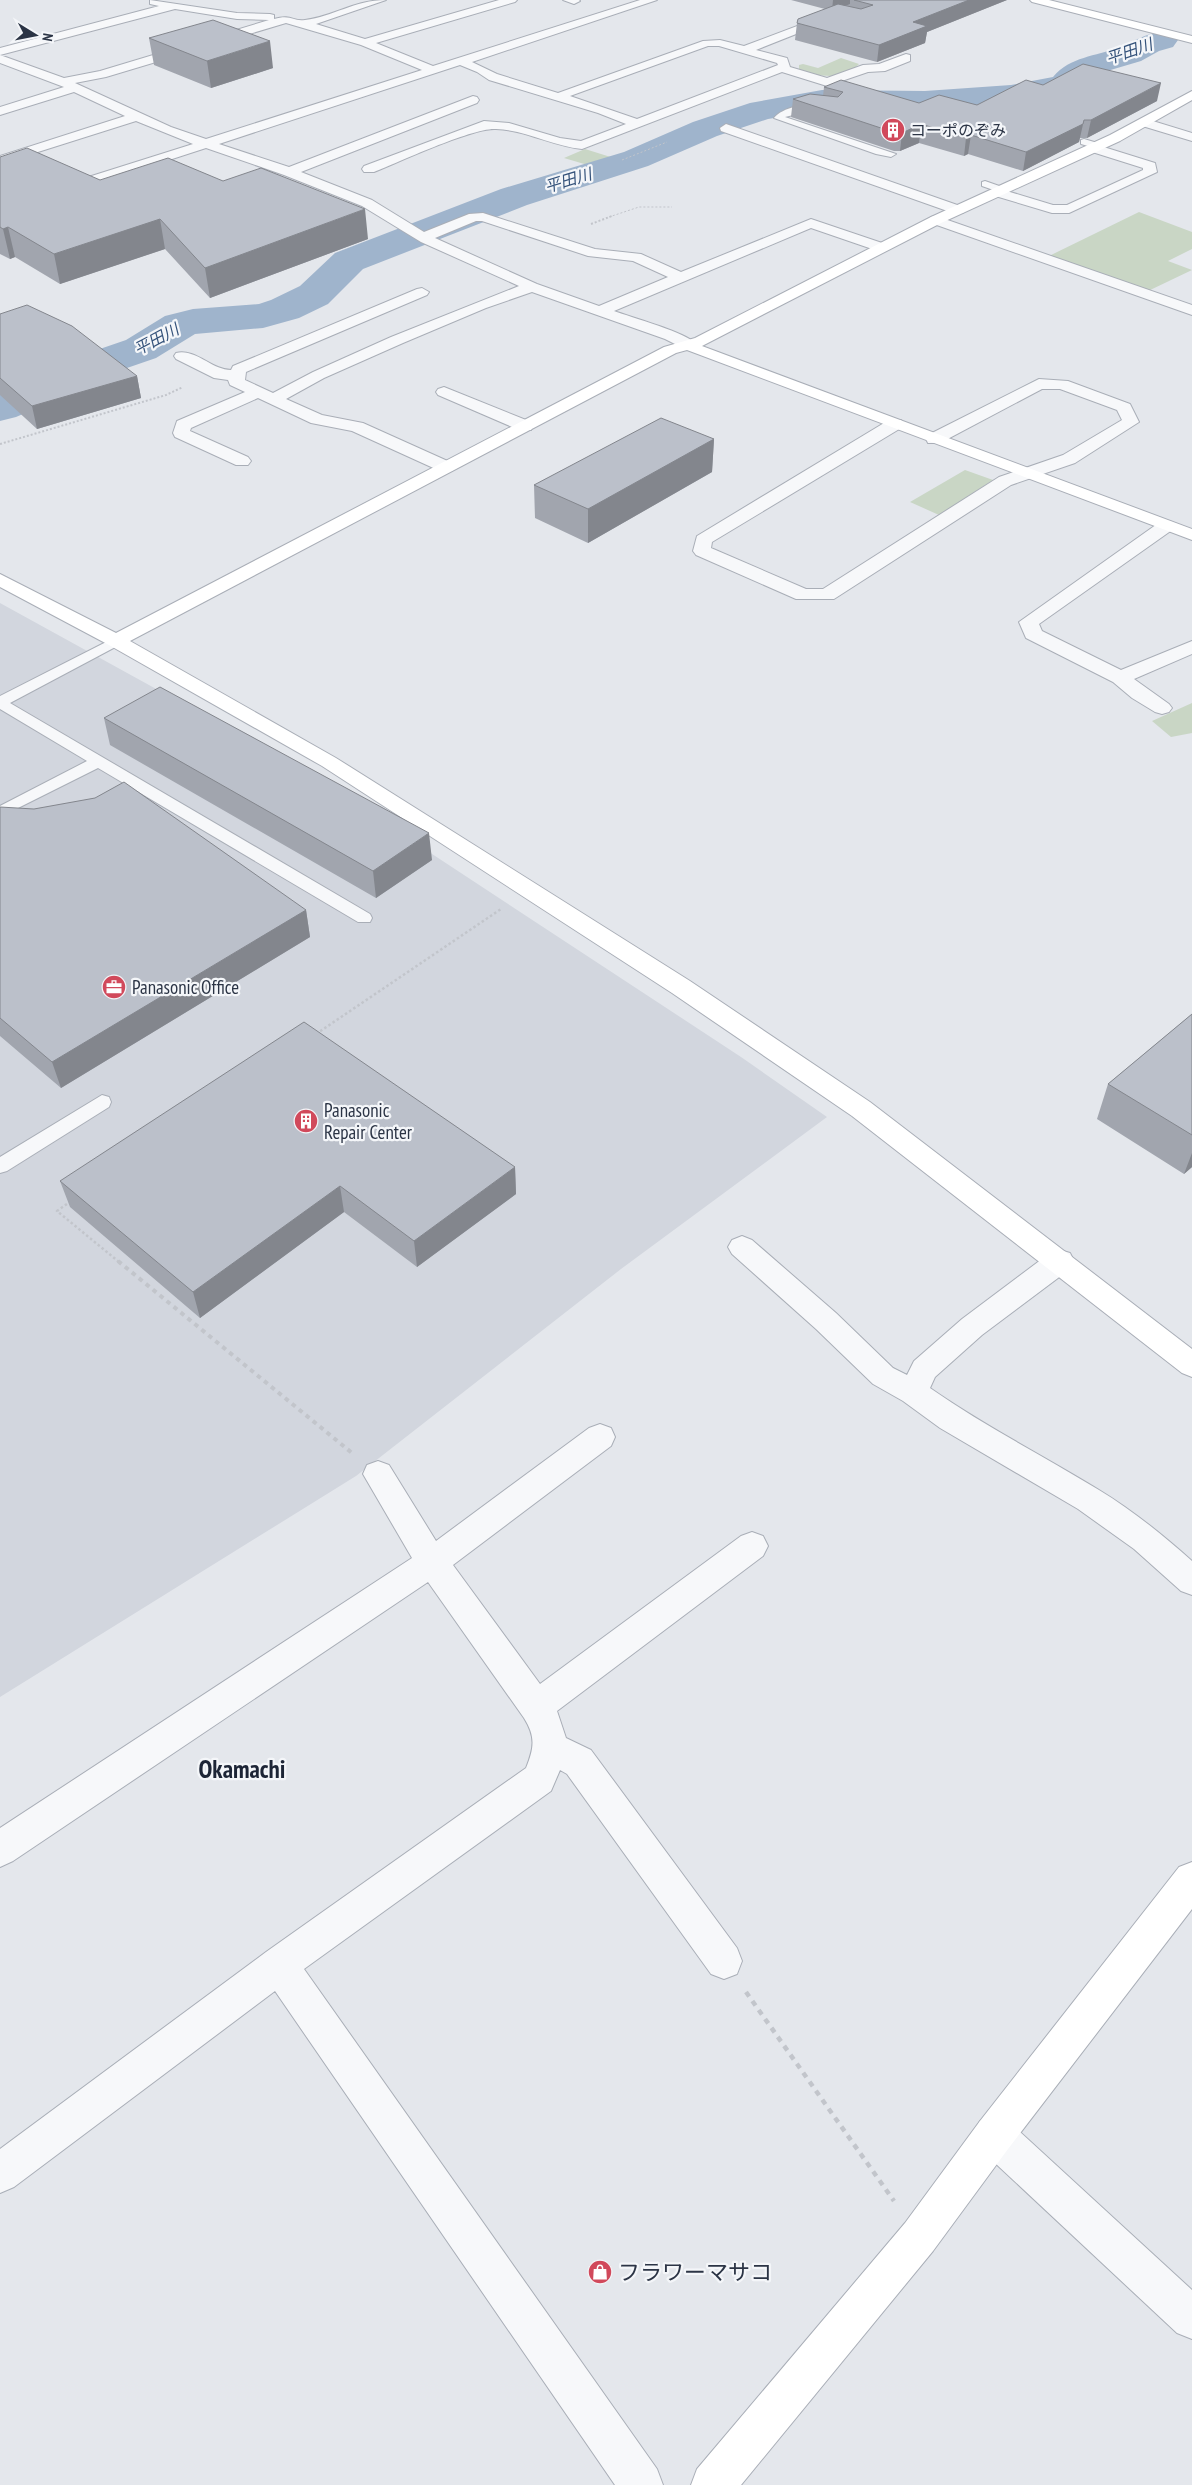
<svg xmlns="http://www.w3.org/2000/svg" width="1192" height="2485" font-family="'PT Sans Narrow','Noto Sans JP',sans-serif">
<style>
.built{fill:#d2d6de}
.green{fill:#c9d6c5}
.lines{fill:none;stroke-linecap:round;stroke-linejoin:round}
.river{fill:#9fb4cc;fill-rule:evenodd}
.lane-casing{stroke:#a9aeb7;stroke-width:2}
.street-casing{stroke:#a9aeb7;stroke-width:2}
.secondary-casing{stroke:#a9aeb7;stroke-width:2}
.path-far4{stroke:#c2c5cb;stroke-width:1;stroke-dasharray:2 2;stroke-linecap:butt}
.path-far3{stroke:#c2c5cb;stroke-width:2;stroke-dasharray:2 2;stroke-linecap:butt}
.path-far2{stroke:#c2c5cb;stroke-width:2.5;stroke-dasharray:2.5 2.5;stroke-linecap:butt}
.path-far1{stroke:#c2c5cb;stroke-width:4;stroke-dasharray:4.5 4.5;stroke-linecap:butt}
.path{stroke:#c2c5cb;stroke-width:4.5;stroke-dasharray:5.5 5.5;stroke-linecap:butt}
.lane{fill:#f7f8fa;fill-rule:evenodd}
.street{fill:#f7f8fa;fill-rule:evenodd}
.secondary{fill:#fff;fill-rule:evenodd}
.wall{fill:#a1a5ae}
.shaded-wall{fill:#83868d}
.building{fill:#bbc0ca;stroke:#83868d}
.labels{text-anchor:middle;stroke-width:4.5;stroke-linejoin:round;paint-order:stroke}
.far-water-label{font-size:16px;font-style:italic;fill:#34527a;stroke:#f4f6f9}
.far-poi-label{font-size:16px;fill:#2b3445;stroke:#f4f6f9;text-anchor:start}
.poi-label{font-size:19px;fill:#2b3445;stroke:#f4f6f9;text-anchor:start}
.near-poi-label{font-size:22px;fill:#2b3445;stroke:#f4f6f9;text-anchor:start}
.near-quarter-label{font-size:25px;font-weight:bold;fill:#1d2536;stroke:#f4f6f9}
</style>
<rect width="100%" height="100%" fill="#e4e7ec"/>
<path class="built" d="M0,603l218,120 173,104 350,230 86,60 -206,152 -265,207 -356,221z"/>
<path class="green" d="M841,58l18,6c-16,18 -40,12 -60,6v-5l4,-1 15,4z
M585,149l32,10 -26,7 -27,-8z
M1139,212l53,20v17l-24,12 24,9 -46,22 -97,-36z
M965,470l28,10 -54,35 -29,-13z
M1192,703v30l-21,4 -19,-16z"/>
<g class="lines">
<path class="river" d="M1162,31l11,2 5,7 -5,7 -14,4 -18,10 -44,13 -15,10 -6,8 -12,3 -53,10 -86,6 -103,-1 -54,9 -51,17 -69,30 -121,39 -164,64 -35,35 -29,14 -36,10 -68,6 -39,24 -61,21 -44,23 -35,15 -16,4v-29l65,-31 61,-21 39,-24 28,-7 66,-5 12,-4 29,-14 35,-33 166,-64 123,-37 69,-30 57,-19 72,-13 103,1 86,-6 42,-8c18,-21 42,-20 66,-30 15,-6 27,-13 43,-16z"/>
<g class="lane-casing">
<path id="lane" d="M819,103l3,1v4l-37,9 111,37 -5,3 -15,-3 -102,-36c9,-11 31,-14 45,-15z
M1084,139l17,5 2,2 -5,3 -17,-5v-4z
M985,181l20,7 2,2 -5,3 -20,-7v-4z
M116,637l5,1 2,3 -2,3 -111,59 360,211 2,4 -2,4h-12l-260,-154 -98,49v-11l87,-45 -87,-52v-13z
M102,1095l7,2 2,5 -2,5 -102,64 -7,2v-16z"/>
</g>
<g class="street-casing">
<path id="street" d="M150,0l87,13 33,1 4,1v4c18,-5 19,3 31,1 28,-3 49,-20 81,-20l-70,24 49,15 134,-39h18l-2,2 -139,41 57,23 207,-66h17l-185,62 25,12 61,19 145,-52 17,-1 24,6 122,-46h16l-126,50 31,8 3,9 37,11 36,-13 16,-1 27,-10 4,1v6l-25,10 -17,1 -41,14 -45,-14 -200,77c-30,-3 -56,-19 -86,-20 -22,-2 -97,33 -122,43h-10l-2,-3 2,-3 120,-45 25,2 51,15 21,3 45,-17 -28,-11 -109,-33 -12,-8 -17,-7 -241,79 70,23 184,-71 4,1 2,3 -2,3 -176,69 71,28 52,32 45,-18 14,-1 112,36 46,5 40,18 130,-53 77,26 2,3 -7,4 -5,-1 -67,-23 -197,83c16,6 75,22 83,34l-2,3h-12l-18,-9 -133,-47 -46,16 -83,35 -79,35 -38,21 36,16 41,8 89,40 3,4 -3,4h-12l-88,-40 -41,-8 -53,-25 -67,30 -1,3 58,26 3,4 -3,4h-12l-61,-28 -2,-4 4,-12 68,-29 -15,-7 -2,-5 -14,-2 -38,-19 -2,-3 2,-3c19,-5 36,17 55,17l2,-4 184,-77 5,-1 7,4 -2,3 -181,77 -1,8 28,13 40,-21 78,-35 128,-51 -98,-44 -59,-36 -78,-31 -78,-27 -114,37h-10l-2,-3 2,-3 111,-35 -57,-23 -136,43v-8l125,-40 -51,-24 -74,23v-8l64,-20 -64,-24v-15l159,-42 -9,-2zM175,9l62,10 32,1 -169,51 -36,7 -64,-23zM286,23l75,22 61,25 -216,69 -35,-12 -96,-44 31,-6zM708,46h11l58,17 1,2 -141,54 -67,-23zM476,221h6l106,35 45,5 35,16 -69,29 -62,-22 -102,-46z
M563,0h16l1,1 -6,3z
M1143,118l49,15v8l-53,-16 -2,-3z
M726,124l237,83 2,3 -2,3h-10l-232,-82 -1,-3z
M1094,144l61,19 2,9 -88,41h-17l-60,-18 -2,-3 7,-4 56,17h14l76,-35v-2l-54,-17 -2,-3 2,-3z
M936,216l256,89v10l-261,-92 -2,-3 2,-3z
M1039,379l29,2 62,23 9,18 -64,41 -64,22 -177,114h-38l-100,-44 -3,-4 4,-15 192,-116h12l2,4 -2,4 -189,114 -1,6 95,41h17l176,-112 64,-22 59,-35 -5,-10 -57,-21h-18l-102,54h-12l-2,-4 2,-4z
M444,387l87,35 2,4 -2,4h-12l-81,-35 -2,-3 2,-3z
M1166,521l6,1 3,4 -3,4 -133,94 3,7 79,39 71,-29v13l-58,25 35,25 3,4 -3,4 -7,2 -7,-2 -23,-14 -19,-16 -87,-44 -7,-16 141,-100z
M742,1236l10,4 84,73 57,55 14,7 7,-14 48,-42 88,-66 10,-3 10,3 4,8 -4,8 -88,66 -47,42 -5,11c54,38 112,67 169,102 33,20 64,45 93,71v34l-11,-4 -47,-42 -56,-40 -138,-81 -37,-27 -30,-17 -57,-55 -84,-75 -4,-7 4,-7z
M600,1424l11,4 4,9 -4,9 -158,119 87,119 201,-148 11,-4 11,4 5,10 -5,10 -206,155 9,27 25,12 146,198 5,13 -5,13 -13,5 -13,-5 -144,-200 -7,-4 -9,21 -247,178 353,500 6,16h-48l-340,-494 -261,196 -14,6v-44l266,-197 260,-184c8,-20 10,-31 -2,-50l-96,-136 -415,279 -13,6v-39l412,-270 -49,-84 4,-9 11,-4 11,4 47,76 153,-113z
M994,2115l14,6 184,169v49l-15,-6 -197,-184 -6,-14 6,-14z"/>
</g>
<g class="secondary-casing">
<path id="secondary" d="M1030,0h19l143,36v7l-160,-41z
M1192,91v9l-72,41 -179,82 -239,123 490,183v11l-505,-190 -11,3 -546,288 206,117 354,223 180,121 322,247v28l-10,-4 -330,-257 -180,-123 -350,-227 -213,-121 -109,-58v-13l116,59 548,-286 31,-9 236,-121 179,-82z
M1192,1862v47l-184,240 -75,102 -192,234h-50l6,-16 208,-246 75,-102 199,-254z"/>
</g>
<path class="path-far4" d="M622,160l45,-18
M564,177l13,-5
M609,217l30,-10h33"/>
<path class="path-far3" d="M591,224l21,-8
M0,444l166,-49 17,-8"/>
<path class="path-far2" d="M316,1034l185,-125
M71,1201l-14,10 62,51"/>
<path class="path-far1" d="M118,1261l234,192"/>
<path class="path" d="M746,1992l148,209"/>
<use href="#lane" class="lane"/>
<use href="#street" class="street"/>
<use href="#secondary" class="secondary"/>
</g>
<path class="wall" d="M791,0h216l-80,32 -2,11 -48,19 -82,-22 2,-17 28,-14z
M149,38l124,30 -62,20 -57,-23z
M1043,85l114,16 -70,37h-7l-1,4 -56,29 -55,-17 -4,2 -45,-13 -19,8h-6l-103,-34 2,-18 30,-3 1,-9 95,16 58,2z
M0,157l100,23 123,1 145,58 -158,59 -45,-49 -105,35 -45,-27 -5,2 -10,-5z
M0,314l137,62 4,22 -104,31 -37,-34z
M714,439l-2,33 -124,71 -53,-25 -1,-33z
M104,718l328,142 -56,38 -266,-153z
M0,807l306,103 4,27 -249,151 -61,-52z
M1192,1014v153l-8,7 -87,-55 11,-35z
M515,1167l1,27 -99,73 -73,-55 -144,106 -130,-111 -10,-26z"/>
<path class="shaded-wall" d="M833,0h17v4l-18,7z
M969,0h38l-80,32 -2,11 -48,19 2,-17 34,-23z
M270,41l3,27 -62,20 -4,-27z
M1161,83l-4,18 -70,37 4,-18z
M1084,120l-5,22 -56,29 3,-19z
M921,124l-2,19 -19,8 2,-18z
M971,135l-3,19 -4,2 2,-18z
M365,209l3,30 -158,59 -5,-30z
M160,219l5,30 -105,35 -6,-30z
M8,227l7,30 -5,2 -7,-30z
M137,376l4,22 -104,31 -5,-23z
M714,439l-2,33 -124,71v-34z
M429,833l3,27 -56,38 -3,-27z
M306,910l4,27 -249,151 -9,-26z
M1192,1153v14l-8,7z
M515,1167l1,27 -99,73 -3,-26z
M340,1186l4,26 -144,106 -7,-26z"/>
<path class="building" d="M854,0h115l-56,22 14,4 -48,19 -82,-22 1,-4 40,-15 23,5 12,-4z
M213,20l57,21 -63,20 -58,-23z
M1083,64l78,19 -70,37h-7l-1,4 -57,28 -55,-17 -5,3 -45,-14 -19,9h-6l-103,-34 17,-5 28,3 5,-5 -19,-5 17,-7 78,23 20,-8 38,10 49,-25 17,5z
M27,148l73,32 68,-22 55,23 38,-13 104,41 -160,59 -45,-49 -106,35 -46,-27 -5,2 -3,-2v-70z
M27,305l45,21 65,50 -105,30 -32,-28v-64z
M661,418l53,21 -126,70 -54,-24z
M160,687l269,146 -56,38 -269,-153z
M124,782l182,128 -254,152 -52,-44v-211l34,2 61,-11z
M1192,1014v121l-84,-51z
M304,1022l211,145 -101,74 -74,-55 -147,106 -133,-111z"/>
<defs>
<g id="building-disc" transform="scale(1.25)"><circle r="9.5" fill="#d1495b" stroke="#f4f6f9"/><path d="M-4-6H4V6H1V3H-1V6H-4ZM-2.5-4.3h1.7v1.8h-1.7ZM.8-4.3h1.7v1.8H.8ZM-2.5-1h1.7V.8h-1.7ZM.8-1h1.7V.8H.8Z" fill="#fff"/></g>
<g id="office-disc" transform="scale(1.25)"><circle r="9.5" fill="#d1495b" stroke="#f4f6f9"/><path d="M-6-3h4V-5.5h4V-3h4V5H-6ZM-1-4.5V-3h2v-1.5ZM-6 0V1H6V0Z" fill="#fff"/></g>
<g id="shop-disc" transform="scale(1.25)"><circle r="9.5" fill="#d1495b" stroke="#f4f6f9"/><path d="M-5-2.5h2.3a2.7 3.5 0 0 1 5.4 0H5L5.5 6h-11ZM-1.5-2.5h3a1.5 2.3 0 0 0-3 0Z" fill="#fff"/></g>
</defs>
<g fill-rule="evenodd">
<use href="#building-disc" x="893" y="130"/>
<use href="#office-disc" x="114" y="987"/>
<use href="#building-disc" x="306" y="1121"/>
<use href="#shop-disc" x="600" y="2272"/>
</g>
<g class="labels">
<g class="far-water-label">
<text transform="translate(1129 51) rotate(-19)" y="6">平田川</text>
<text transform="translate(568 180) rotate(-17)" y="6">平田川</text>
<text transform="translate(156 339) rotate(-28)" y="6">平田川</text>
</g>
<g class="far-poi-label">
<text x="910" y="136">コーポのぞみ</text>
</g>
<g class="poi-label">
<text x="132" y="994">Panasonic Office</text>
<text x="324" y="1117">Panasonic<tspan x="324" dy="22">Repair Center</tspan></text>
</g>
<g class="near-poi-label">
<text x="618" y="2280">フラワーマサコ</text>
</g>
<g class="near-quarter-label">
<text x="242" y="1778">Okamachi</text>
</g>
</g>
<g transform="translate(35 35) rotate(100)" stroke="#f4f6f9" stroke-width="4" paint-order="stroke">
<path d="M0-4L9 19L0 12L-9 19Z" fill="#2b3445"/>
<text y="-8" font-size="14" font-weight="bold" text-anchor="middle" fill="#2b3445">N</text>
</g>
</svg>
